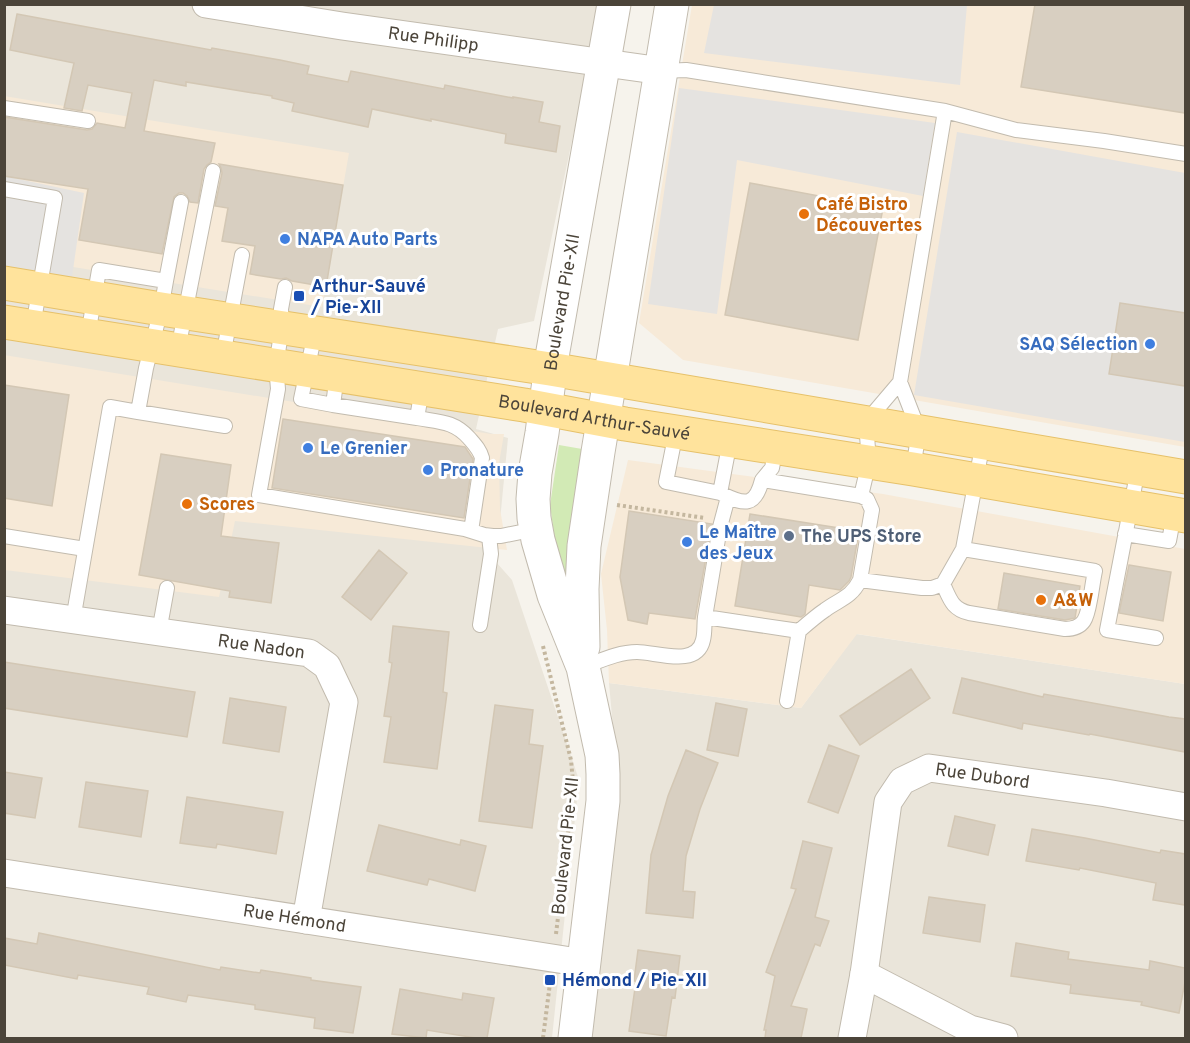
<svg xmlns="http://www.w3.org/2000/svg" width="1190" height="1043" font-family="Overpass,sans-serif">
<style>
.residential{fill:#eae5da}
.commercial{fill:#f7ead8}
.grass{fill:#d2eab5}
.parking{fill:#e5e3e0}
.building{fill:#d8cfc1;stroke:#d3c7b4;stroke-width:1.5}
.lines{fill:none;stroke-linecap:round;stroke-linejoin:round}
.service-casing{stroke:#c2bbae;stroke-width:16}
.minor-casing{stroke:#c2bbae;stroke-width:29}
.tertiary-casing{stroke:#c2bbae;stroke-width:35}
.primary-casing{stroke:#e6c16a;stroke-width:35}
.path{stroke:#c4b79f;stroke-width:4;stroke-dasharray:3 3;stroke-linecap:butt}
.service{stroke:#fff;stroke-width:14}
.minor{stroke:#fff;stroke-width:27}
.tertiary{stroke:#fff;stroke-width:33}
.primary{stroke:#ffe39c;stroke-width:33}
.food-dot{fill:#e8710a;stroke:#fff;stroke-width:2}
.shop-dot{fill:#3f7fe0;stroke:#fff;stroke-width:2}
.transit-dot{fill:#1a4fb4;stroke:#fff;stroke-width:2}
.service-dot{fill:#5c6f8a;stroke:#fff;stroke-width:2}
.labels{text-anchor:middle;stroke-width:6;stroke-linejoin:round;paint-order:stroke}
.street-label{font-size:18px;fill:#4b4439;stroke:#fff}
.food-label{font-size:18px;font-weight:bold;fill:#c56008;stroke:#fff;text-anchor:start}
.shop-label{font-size:18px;font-weight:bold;fill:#366cbe;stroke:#fff;text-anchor:start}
.transit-label{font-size:18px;font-weight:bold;fill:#164399;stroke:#fff;text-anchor:start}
.service-label{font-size:18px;font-weight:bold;fill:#4e5e75;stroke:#fff;text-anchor:start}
</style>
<rect width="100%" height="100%" fill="#f6f3ec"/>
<path class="residential" d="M5,5h594l-2,17 -63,299 -36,8 -22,100 32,9 -12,124 16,18 67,200 -27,258h-547z
M856,634l329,50v354h-597l6,-61 26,-173 -11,-121 192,25z"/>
<path class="commercial" d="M692,5h493v442l-502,-87 -44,-37z
M4,96l345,57 -27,154 -317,-51z
M4,355l487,79h13l-5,29 1,46 7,41 -272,-29 -16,76 -214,-27z
M628,460l255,34 302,55v135l-328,-50 -56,74 -192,-25 -2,-53 -6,-56z"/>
<path class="grass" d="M559,445l29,5 -18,125 -6,1 -10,-42 -4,-29z"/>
<path class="parking" d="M714,5h253l-7,80 -256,-32z
M679,88l256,35 -12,73 -186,-36 -20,154 -69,-10z
M957,132l228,41v269l-271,-47z
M4,176l80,17 -12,84 -67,-10z"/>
<path class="building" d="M1035,4h150v109l-164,-26z
M17,14l194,36 1,-2 68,12 29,6 -2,8 41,8 3,-11 93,18 1,-4 68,13v-1l30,5 -4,20 21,4 -4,26 -51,-9 1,-9 -75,-15v2l-59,-12 -4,18 -76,-16 2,-8 -22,-5v-2l-86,-14v4l-32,-6 -10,51 71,12 -4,19 -4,3 -3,4 -6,34 -8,-1 -3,-6 -4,-3h-4l-5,4 -12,57 -83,-14 9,-51 -84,-13v-59l83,13 5,-1 5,-6 28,5 7,-35 -44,-8 -6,26 -18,-3 10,-45 -64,-13z
M219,164l124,21 -17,102 -34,-6 -6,-3 -5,1 -31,-5 5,-28 -33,-5 6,-33 -13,-2 7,-33 -1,-5z
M750,183l133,25 -25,132 -133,-25z
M1120,303l65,10v73l-76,-12z
M4,385l65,10 -17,111 -48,-8z
M283,419l182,28 8,12 -9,59 -192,-30z
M161,454l70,11 -10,71 58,7 -8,60 -42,-6 1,-6 -91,-16z
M629,511l83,13 -17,95 -46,-6 -2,11 -19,-4 -8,-43z
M750,514l109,17 -8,46 -2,4 -9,9 -31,-5 -4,29 -4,3 -66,-11z
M379,550l28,23 -36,47 -29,-23z
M1129,565l42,7 -8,49 -44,-8z
M1004,573l76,13 -5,32 -10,2 -67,-11z
M393,626l56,6 -6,60 4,1 -10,76 -53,-7 7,-45 -7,-1 8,-53 -3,-1z
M4,662l191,30 -8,45 -183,-29z
M911,669l19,29 -70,47 -20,-29z
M962,678l81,19 1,-3 125,23 16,2v33l-95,-18 -1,1 -66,-12 -1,6 -69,-16z
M230,698l56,9 -7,45 -56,-9z
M716,703l31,6 -9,47 -31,-6z
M495,705l38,5 -4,34 14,2 -11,82 -53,-7z
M829,745l30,11 -21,57 -30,-11z
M686,750l32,13 -18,46 -14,47 -3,35 12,1 -2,26 -47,-5 5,-58 17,-59z
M4,772l38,6 -7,40 -31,-5z
M86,782l62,9 -7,46 -62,-10z
M187,797l96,15 -7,42 -59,-10 -1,4 -36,-5z
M955,816l40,9 -7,30 -40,-9z
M379,825l81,20 1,-5 25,6 -11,45 -46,-12 -2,6 -60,-14z
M1032,829l53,9 75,15 1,-3 24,4v51l-32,-5 3,-17 -76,-15 -1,2 -53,-9z
M803,841l29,7 -17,69 14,4 -9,25 -5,-2 -24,62 16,3 -6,29h-36l1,-8h-2l11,-54 -9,-4 30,-83 -5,-1z
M929,897l56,8 -5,37 -57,-9z
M39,933l181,37 1,-3 39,6 1,-3 50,8v2l50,7 -8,46 -39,-5 1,-10 -60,-9v-4l-67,-10 -2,7 -39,-8 2,-7 -71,-12 -1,4 -73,-14v-27l33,6z
M1016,943l53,9 -1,7 81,11 1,-9 35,7v14l-6,31 -38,-8 1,-3 -72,-9 1,-8 -60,-9z
M638,950l42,6 -5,42 -3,-1 -6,39 -37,-5 7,-50h-2z
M400,989l62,11 1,-7 31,5 -7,40h-11l-49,-8 -1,8 -34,-4z"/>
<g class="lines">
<g class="service-casing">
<path id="service" d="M662,71l24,-1 259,41 71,19 88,11 82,13
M4,108l84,13
M945,111l-45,271 -34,40 3,40 -8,34 6,3 5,11 -12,70 62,8h10l11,-4 20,-35 20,-107
M4,189l51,9 -22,128
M166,281l15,-79
M285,287l-4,22 1,19 -6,37 2,24 -19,106 206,34 19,6 9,1h8l35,-7
M315,333l-14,66 32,6
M88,335l11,-65 67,11 -5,28 -15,59 -8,44 87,14
M178,349l35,-178
M223,356l19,-101
M337,375l-4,30 84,13 5,-29
M900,382l19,49 -6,38
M417,418c22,4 37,3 52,20 6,7 11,12 13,20l-11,73
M676,432l-10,50 54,11 10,-52
M1138,469l-31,161 49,8
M762,480l10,-12 4,-21
M722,494c23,11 33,13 40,-14l99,16
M728,497l-8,30 -15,90 94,14c8,-7 17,-15 26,-21 15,-11 26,-12 35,-30
M1125,534l44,7 5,-27
M4,536l81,13
M943,584c7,15 9,25 26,29l96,16c20,0 22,-12 25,-29 2,-10 3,-20 5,-29l-132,-22
M73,620l37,-213 28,5
M480,625l11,-71 -2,-18
M159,632l8,-44
M583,667c17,-6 35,-15 54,-15 19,0 60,16 66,-12 2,-7 1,-16 2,-23
M787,701l12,-70"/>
</g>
<g class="minor-casing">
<g id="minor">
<path id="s1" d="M206,4l136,22 320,45"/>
<path id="s2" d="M4,610l305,43 18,13 17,36 -38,218"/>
<path id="s3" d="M4,873l580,90"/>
<path d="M864,974l106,55 34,9"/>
<path id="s4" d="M852,1038l12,-64 24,-172 14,-21 27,-13 177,25 80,14"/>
</g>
</g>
<g class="tertiary-casing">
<g id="tertiary">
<path d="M583,647l-1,-58 2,-43 14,-94 74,-448"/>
<path id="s5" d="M575,1038l28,-237v-27l-1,-19 -19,-88 -29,-72 -16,-55 -4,-22 -1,-19 2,-26 7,-40 11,-82 61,-347"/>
</g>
</g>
<g class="primary-casing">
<g id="primary">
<path d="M4,283l157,26 389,60 636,108"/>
<path id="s6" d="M4,322l520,83 101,19 288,45 273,47"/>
</g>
</g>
<path class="path" d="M617,505l88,13
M543,646l28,114 2,22
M556,934l17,-142
M543,1038l7,-55"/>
<use href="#service" class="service"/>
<use href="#minor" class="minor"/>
<use href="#tertiary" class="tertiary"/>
<use href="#primary" class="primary"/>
</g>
<g class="food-dot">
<circle cx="804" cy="214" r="6"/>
<circle cx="187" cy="504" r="6"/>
<circle cx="1041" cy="600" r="6"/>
</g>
<g class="shop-dot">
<circle cx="285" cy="239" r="6"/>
<circle cx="1150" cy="344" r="6"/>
<circle cx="308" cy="448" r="6"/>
<circle cx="428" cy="470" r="6"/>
<circle cx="687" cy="542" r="6"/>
</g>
<g class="transit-dot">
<rect x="293" y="290" width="12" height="12" rx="3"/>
<rect x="544" y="974" width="12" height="12" rx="3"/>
</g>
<circle class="service-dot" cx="789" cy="536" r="6"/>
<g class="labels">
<g class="street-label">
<text dy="6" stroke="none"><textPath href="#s1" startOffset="230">Rue Philipp</textPath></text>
<text dy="6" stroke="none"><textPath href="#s5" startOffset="750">Boulevard Pie-XII</textPath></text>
<text dy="6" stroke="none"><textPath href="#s6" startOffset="598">Boulevard Arthur-Sauvé</textPath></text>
<text dy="6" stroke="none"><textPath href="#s2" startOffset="260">Rue Nadon</textPath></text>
<text dy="6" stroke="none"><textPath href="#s4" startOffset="348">Rue Dubord</textPath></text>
<text transform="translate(565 846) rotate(-84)" y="6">Boulevard Pie-XII</text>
<text dy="6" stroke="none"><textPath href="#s3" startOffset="294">Rue Hémond</textPath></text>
</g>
<g class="food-label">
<text x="816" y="210">Café Bistro<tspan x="816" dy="21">Découvertes</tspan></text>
<text x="199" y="510">Scores</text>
<text x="1053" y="606">A&amp;W</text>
</g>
<g class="shop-label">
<text x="297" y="245">NAPA Auto Parts</text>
<text x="1138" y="350" text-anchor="end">SAQ Sélection</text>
<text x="320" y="454">Le Grenier</text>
<text x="440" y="476">Pronature</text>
<text x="699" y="538">Le Maître<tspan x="699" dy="21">des Jeux</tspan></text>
</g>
<g class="transit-label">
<text x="311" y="292">Arthur-Sauvé<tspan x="311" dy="21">/ Pie-XII</tspan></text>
<text x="562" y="986">Hémond / Pie-XII</text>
</g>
<g class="service-label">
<text x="801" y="542">The UPS Store</text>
</g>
</g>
<rect width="1190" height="1043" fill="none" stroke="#4b4439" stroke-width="12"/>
</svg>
